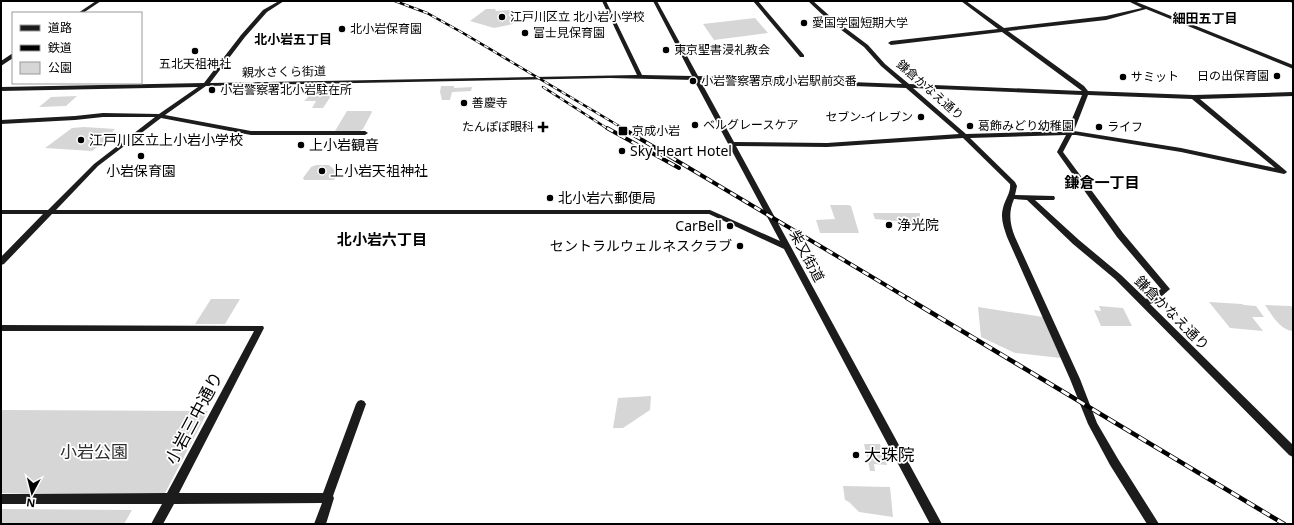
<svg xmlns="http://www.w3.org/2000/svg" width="1294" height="525" font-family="'Noto Sans','Noto Sans JP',sans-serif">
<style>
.green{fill:#d6d6d6}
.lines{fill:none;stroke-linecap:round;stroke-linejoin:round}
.secondary{fill:#1c1c1c;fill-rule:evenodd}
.rail-far2-casing{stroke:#000;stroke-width:2.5}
.rail-far1-casing{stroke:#000;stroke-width:4}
.rail-casing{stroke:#000;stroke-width:4.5}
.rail-far2{stroke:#fff;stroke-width:1.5;stroke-dasharray:5;stroke-linecap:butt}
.rail-far1{stroke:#fff;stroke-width:2.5;stroke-dasharray:7;stroke-linecap:butt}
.rail{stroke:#fff;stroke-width:3;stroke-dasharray:9;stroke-linecap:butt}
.poi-dot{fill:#000;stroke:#fff;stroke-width:1.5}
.labels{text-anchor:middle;stroke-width:3.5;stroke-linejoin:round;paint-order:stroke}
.far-poi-label{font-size:12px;fill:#000;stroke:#fff;text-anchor:start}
.far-street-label{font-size:12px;fill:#000;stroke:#fff}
.far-neighbourhood-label{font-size:13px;font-weight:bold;fill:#000;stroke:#fff}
.poi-label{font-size:14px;fill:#000;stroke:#fff;text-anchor:start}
.street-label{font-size:14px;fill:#000;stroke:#fff}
.neighbourhood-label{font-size:15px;font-weight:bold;fill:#000;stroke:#fff}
.near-street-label{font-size:17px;fill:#000;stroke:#fff}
.near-park-label{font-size:17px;fill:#2d2d2d;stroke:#fff}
.near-poi-label{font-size:17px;fill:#000;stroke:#fff;text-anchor:start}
</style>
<rect width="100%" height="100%" fill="#fff"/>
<path class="green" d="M486,9h9l1,2 15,-1 2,14 -19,4 -24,-7z
M755,18l13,15 -54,7 -11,-16z
M441,86h13v2l18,-1 -1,4 -19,1 -2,8h-8l-2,-8z
M315,90h20l-12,18h-11l4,-7h-12z
M77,96l-11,10 -27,1 12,-10z
M347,111h24l1,1 -9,17 -3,2h-25z
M84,127l31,2 -3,3h5l-25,19 -47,-3 27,-20z
M316,165h13l10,9 -5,6h-30l-1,-2 8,-11z
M830,205h18l3,1 8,27h-39l-4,-13 19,-1z
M873,213h47v9l-4,-1v2l-41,-4z
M211,299h29l-15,25h-30z
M1209,302l33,2 2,1 12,1 8,11h-12l11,14 -33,-3z
M1265,305l26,1 2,2v23c-13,-1 -21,-16 -28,-26z
M1099,306l24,2 9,18h-31l-7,-16 7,1z
M978,307l65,10 18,41 -46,-5 -34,-16z
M651,396l-1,14 -27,18h-10l5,-30z
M1,410l207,1 -43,82h-164z
M864,444h16l7,21 -13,-1 1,7h-5z
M843,486l47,1 3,30 -34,-5 -10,-10 -4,-2z
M1,509l131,1 -8,14h-123z"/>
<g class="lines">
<path class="secondary" d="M96,1h5l-18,12h-5z
M279,1h5l-17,11 -22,25 -35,46 427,-8 -35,-74h4l36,74 50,1 -39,-75h4l41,75 204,8 -21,-18 -17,-19 -36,-27 -20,-19h5l19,17 36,27 17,19 24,20 173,7 -80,-59 -111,13 -3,-2 3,-2 107,-12 -37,-28h5l38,27 102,-12 36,-8 -14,-7h6l159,64v4l-2,-1 -145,-59 -40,11 -98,11 76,55 4,5 106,4 99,-3v4l-93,3 85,71 2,2 -1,1 -2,1 -103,-22 -105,-17h-4l-9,17 60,81 47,56 -15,13 -5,2 143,141v12l-4,-2 -174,-176 -42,-35 -46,-44 -13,-1c-6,14 -4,25 1,38l65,142 17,44 21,36 41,65h-12l-37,-59 -22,-41 -18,-45 -63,-142c-3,-9 -7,-19 -4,-29 2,-9 8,-15 7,-24l-47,-46 -136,9 -91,-1 206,378h-12l-146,-275 -75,-35h-657l-48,50 -3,1v-8l42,-43h-42v-4h47l46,-46 61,-47h-52l-28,3 -74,4v-4l74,-4 28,-3 56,1 39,-27 -197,4v-4l203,-4 37,-48 22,-25zM610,78l84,2 86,161 -70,-31h-654l42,-44 63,-48 90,17h114l3,-2 -3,-2h-114l-86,-16 41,-29zM700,80l206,8 53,46 -132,9 -93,-1zM913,88l169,7 -15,36 -101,3zM1088,95l104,4 83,69 -94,-20 -107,-17zM1066,135l-9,17 60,85 44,52 -15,10 -25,-24 -42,-35 -44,-40h19l1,-2 -1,-2 -39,-1 2,-9 -2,-4 -45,-44z
M753,1h5l46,54v2h-4z
M1288,1h5v2z
M13,53v5l-12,8v-5z
M1,325l262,1 1,2 -85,165h144l33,-89 2,-3 3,-1 3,1 2,3 -33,92 1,2 -8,26h-12l8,-21 -148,1 -11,20h-12l11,-20h-161v-10l166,-1 87,-162h-253z"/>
<g class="rail-far2-casing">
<path id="rail-far2" d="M395,1l32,12 36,20 161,96
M543,87l65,42"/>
</g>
<g class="rail-far1-casing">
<path id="rail-far1" d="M607,128l72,40
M622,128l287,171"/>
</g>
<g class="rail-casing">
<path id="rail" d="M907,298l377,226"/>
</g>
<use href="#rail-far2" class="rail-far2"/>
<use href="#rail-far1" class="rail-far1"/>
<use href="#rail" class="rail"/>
</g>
<g class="poi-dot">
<circle cx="502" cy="17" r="4"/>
<circle cx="804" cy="23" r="4"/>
<circle cx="342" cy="29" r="4"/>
<circle cx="525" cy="33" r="4"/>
<circle cx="666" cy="50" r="4"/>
<circle cx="195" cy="51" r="4"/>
<circle cx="1277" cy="76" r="4"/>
<circle cx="1123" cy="77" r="4"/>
<circle cx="693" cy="81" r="4"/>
<circle cx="212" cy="90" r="4"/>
<circle cx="464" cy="103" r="4"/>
<circle cx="921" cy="117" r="4"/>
<circle cx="695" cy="125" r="4"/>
<circle cx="970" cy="126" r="4"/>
<path d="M541 121h4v4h4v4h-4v4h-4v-4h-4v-4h4z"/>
<circle cx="1099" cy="127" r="4"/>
<rect x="618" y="126" width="10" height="10" rx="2"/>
<circle cx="81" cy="140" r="4"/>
<circle cx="301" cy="145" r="4"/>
<circle cx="622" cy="151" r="4"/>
<circle cx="141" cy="156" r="4"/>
<circle cx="322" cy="171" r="4"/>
<circle cx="550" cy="198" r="4"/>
<circle cx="889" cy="225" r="4"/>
<circle cx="730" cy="226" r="4"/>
<circle cx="740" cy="246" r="4"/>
<circle cx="856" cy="455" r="4"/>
</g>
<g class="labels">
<g class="far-poi-label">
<text x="510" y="21">江戸川区立 北小岩小学校</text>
<text x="812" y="27">愛国学園短期大学</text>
<text x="350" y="33">北小岩保育園</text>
<text x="533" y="37">富士見保育園</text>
<text x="674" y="54">東京聖書浸礼教会</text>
<text x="195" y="68" text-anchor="middle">五北天祖神社</text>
<text x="1269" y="80" text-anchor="end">日の出保育園</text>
<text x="1131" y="81">サミット</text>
<text x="701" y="85">小岩警察署京成小岩駅前交番</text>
<text x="220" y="94">小岩警察署北小岩駐在所</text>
<text x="472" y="107">善慶寺</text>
<text x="913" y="121" text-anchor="end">セブン-イレブン</text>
<text x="703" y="129">ベルグレースケア</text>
<text x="978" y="130">葛飾みどり幼稚園</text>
<text x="534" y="131" text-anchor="end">たんぽぽ眼科</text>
<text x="1107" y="131">ライフ</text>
<text x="632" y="135">京成小岩</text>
</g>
<g class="far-street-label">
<text transform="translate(284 72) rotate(-1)" y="4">親水さくら街道</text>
<text transform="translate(930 90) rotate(41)" y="4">鎌倉かなえ通り</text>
</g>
<g class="far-neighbourhood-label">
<text x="1205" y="23">細田五丁目</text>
<text x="293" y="44">北小岩五丁目</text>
</g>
<g class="poi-label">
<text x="89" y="145">江戸川区立上小岩小学校</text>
<text x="309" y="150">上小岩観音</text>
<text x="630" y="156">Sky Heart Hotel</text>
<text x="141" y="176" text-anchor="middle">小岩保育園</text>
<text x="330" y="176">上小岩天祖神社</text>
<text x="558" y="203">北小岩六郵便局</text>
<text x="897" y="230">浄光院</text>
<text x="722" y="231" text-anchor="end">CarBell</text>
<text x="732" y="251" text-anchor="end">セントラルウェルネスクラブ</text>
</g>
<g class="street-label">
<text transform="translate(807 256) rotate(62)" y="5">柴又街道</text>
<text transform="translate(1172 313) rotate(45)" y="5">鎌倉かなえ通り</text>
</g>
<g class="neighbourhood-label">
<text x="1102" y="188">鎌倉一丁目</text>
<text x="382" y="245">北小岩六丁目</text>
</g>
<g class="near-street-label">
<text transform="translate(194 418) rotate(-62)" y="6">小岩三中通り</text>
</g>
<g class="near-park-label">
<text x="94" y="458">小岩公園</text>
</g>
<g class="near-poi-label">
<text x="864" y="461">大珠院</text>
</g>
</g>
<rect width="1294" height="525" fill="none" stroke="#000000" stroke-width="4"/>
<rect x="12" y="12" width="130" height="72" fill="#ffffff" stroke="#999999"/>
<rect x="20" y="25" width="20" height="6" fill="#1c1c1c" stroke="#999999"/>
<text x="48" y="32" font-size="12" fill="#000000">道路</text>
<rect x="20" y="45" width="20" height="6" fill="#000000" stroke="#999999"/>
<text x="48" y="52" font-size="12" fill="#000000">鉄道</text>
<rect x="20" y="62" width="20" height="12" fill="#d6d6d6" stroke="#999999"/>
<text x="48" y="72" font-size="12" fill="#000000">公園</text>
<g transform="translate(32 493) rotate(187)" stroke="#ffffff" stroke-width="3" paint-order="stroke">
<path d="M0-3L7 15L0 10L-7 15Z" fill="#000000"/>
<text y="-6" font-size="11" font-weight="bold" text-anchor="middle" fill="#000000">N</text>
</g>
</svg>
